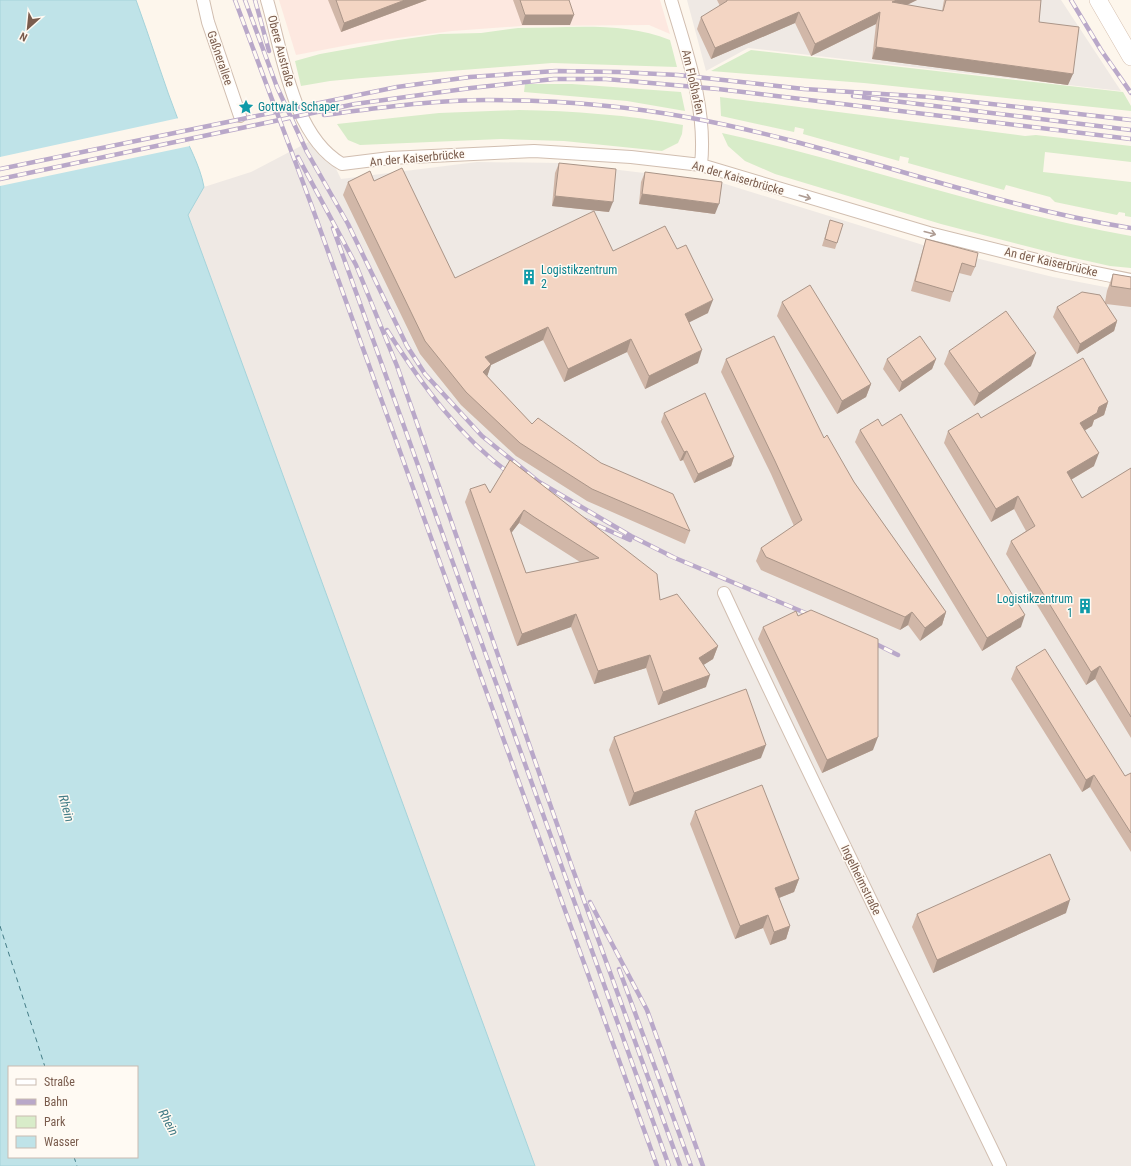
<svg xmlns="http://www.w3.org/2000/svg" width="1131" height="1166" font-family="'Roboto Condensed',sans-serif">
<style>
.commercial{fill:#fde8e0}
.industrial{fill:#efe9e4}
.green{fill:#d8ecc9}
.water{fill:#bfe3e8;stroke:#a5d3da;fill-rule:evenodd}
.pier{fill:#fdf6ec}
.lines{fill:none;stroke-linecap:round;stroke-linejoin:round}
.ferry{stroke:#437c86;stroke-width:1;stroke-dasharray:5 4;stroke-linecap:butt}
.minor-casing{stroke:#d1beb0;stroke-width:14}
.secondary-casing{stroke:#d6c0b0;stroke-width:18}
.minor{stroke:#fff;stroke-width:12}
.secondary{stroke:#fff;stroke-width:17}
.rail-casing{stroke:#b9a8c9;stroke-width:4.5}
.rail{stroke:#fffaf3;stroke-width:3;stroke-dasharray:9;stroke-linecap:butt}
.wall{fill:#d1b7a8;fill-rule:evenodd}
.shaded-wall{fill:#aa9588}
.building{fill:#f3d5c3;stroke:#aa9588;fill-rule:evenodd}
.oneway{stroke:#af9d94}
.labels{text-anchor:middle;stroke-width:3;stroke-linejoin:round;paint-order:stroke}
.street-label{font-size:12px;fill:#7a5c4d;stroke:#fffaf3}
.culture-label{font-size:12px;fill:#0d838f;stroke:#fffaf3;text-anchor:start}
.water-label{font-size:13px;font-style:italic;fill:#437c86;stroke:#fffaf3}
</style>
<rect width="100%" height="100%" fill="#fdf6ec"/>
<path class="commercial" d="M279,0h381l10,34 -21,-9 -127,1 -70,5 -93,12 -63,12z"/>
<path class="industrial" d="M687,0h374l60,91 -373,-43 -42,23z
M320,136l21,43 136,-17 84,1 158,19 204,63 130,32 78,15v874h-596l-347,-951 16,-28 47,-15z"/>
<path class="green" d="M518,28c50,0 105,-7 152,12l7,27 -125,-4 -190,15 -32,3 -29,5 -6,-25 25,-7 78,-14 42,-6 41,-1z
M751,50l372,42 8,14v5l-267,-28 -153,-12z
M525,84h47l109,8 4,19 -58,-10 -103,-9z
M720,97l305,39 11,-1 95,11v16l-86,-10 -2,20 88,10v35l-6,-1v-3l-6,-1 -2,3 -62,-13 -5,-5 -44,-12 -2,5 -96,-27 1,-5 -9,-2 -1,5 -96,-27 1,-5 -9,-2 -1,5 -73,-16z
M519,110c55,1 109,5 164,15l-1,9 -4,9 -16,8 -98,-10 -63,-2 -141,6 -12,-5 -11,-16 102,-11z
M722,133c137,30 270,79 409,103v32l-21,-2 -49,-11 -120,-31 -166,-50 -30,-13 -17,-15z"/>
<path class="water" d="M0,0h136c15,41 28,84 44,125 8,20 20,40 24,62l-16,28 347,951h-535zM9,1067h128v90h-128z"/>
<path class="pier" d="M179,118l11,28 -190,40v-29z"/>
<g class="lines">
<path class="ferry" d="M0,926l45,141
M74,1157l3,9"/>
<g class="minor-casing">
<path id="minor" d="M203,0l5,22 32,94
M267,0c15,50 25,136 75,164l48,-6 144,-7 97,6 70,8 228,68 128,32 74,15
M671,0c16,54 36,108 30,165
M724,593c89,192 184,382 276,573"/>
</g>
<g class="secondary-casing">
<path id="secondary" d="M1098,0l33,57"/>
</g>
<use href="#minor" class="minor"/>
<use href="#secondary" class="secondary"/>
<g class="rail-casing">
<path id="rail" d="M235,0l76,204 346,962
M245,0l32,87 30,65 41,72 59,122 18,28 57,62 57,46 92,54 42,21
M255,0l14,51
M1071,0l30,50 30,43
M853,96l278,34
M324,115c54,-7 109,-15 164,-15 66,0 133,5 198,17 150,27 294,87 445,111
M298,157l58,108 41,101 175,501 108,299
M0,169l397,-82 73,-10 86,-6 63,1 59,3 126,14 126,8 201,23
M0,179l355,-75 116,-16 83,-9h52l112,10 413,50
M333,228l336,938
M387,330c35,55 73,108 126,146
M581,518l49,22
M668,555l147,62
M868,640l30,15
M590,902l57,108 56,156
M619,969l72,197"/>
</g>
<use href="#rail" class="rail"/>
</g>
<path class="wall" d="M328,0h99l-86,32z
M513,0h56l1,25h-48z
M717,0h200l-10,5 35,6 2,-11h97l-2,22 29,63 -196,-26 4,-35 -65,32 -16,-33 -84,36 -14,-30 4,-12 19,-11z
M559,163l50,49 -57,-6 3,-33z
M645,172l70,42 -76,-10 2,-22z
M374,181l81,97 158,-27 95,62 -19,9 9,41 -53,26 -18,-37 -63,30 -21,-42 -52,25 -4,11 45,48 158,107 -5,13 -98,-43 -71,-45 -55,-51 -41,-51 -77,-159 5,-13z
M830,220l7,23 -2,6 -13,-3z
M926,239l49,28 -4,9 -12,-3 -6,19 -3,10 -39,-11 12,-42z
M1113,274l18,3v30l-25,-3 11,17 -3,10 -37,23 -24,-37 4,-10 48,-5 2,-11z
M782,302l89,82 -5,13 -29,17 -60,-98z
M949,351l82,15 -57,40 -30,-42z
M726,359l98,79 30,44 92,130 -4,13 -22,16 -12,-16 -8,5 -139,-60 -5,-9 5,-13 33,-22 -23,-52 -50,-102z
M887,359h49l-4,10 -33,23 -16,-23z
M1108,402l-4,13 -10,5 -2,6 -7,4 9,36 -23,14 11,18 49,-30v270l-36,-59 -9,6 -80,-131 5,-13 15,-10 -12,-22 -23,13 -47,-79 4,-12 33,-13z
M664,413l70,44 -3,9 -37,17 -11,-23 -3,1 -19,-39z
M860,430l161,197 -39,24 -127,-209z
M510,460l150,140 58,46 -5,13 -10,6 3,22 -48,18 -12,-37 -52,16 -23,-57 -54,19 -52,-144 5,-13 20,4zM519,523l61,39 -54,11 -15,-40z
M763,627l110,123 -51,23 -64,-134z
M1016,667l109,109 6,-3v79l-41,-65 -8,5 -71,-113z
M614,737l147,21 -132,48 -20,-56z
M695,811l104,68 -5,13 -15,6 11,28 -4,13 -16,6 -7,-17 -28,11 -45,-115z
M1066,913l-133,60 -21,-46 5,-13z"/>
<path class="shaded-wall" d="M405,0h22l-86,32 3,-9z
M897,0h20l-29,14 4,-12z
M799,12l-4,11 -84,36 4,-11z
M880,12l-4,12 -65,32 4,-12z
M525,15h49l-4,10h-48z
M876,47l197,27 -5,11 -196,-26z
M642,194l77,10 -4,10 -76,-10z
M555,196l58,6 -4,10 -57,-6z
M713,300l-5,13 -28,14 5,-13z
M1117,321l-3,10 -37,23 3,-10z
M548,327l-5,13 -52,25 -4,12 -7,-7 5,-13z
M631,339l-4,13 -63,30 4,-13z
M702,350l-4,13 -53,26 4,-13z
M1036,353l-5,13 -57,40 5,-13z
M936,359l-4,10 -33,23 3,-10z
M871,384l-5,13 -29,17 5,-13z
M1108,402l-4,13 -10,5 -2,6 -16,10 4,-13 19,-16z
M687,451l-4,9 -3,1 4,-9z
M1099,453l-5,13 -32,19 5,-13z
M734,457l-3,9 -37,17 4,-9z
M1018,496l-4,13 -23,13 5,-13z
M524,510l-5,13 -14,18 5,-12z
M912,612l-4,13 -8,5 5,-13z
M946,612l-4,13 -22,16 5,-13z
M576,614l-5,13 -54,19 5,-12z
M1025,615l-4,12 -39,24 5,-13z
M718,646l-5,13 -19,12 5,-13z
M650,655l-4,13 -52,16 4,-13z
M1100,666l-5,13 -9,6 5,-13z
M710,675l-4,12 -48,18 5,-13z
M878,737l-5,13 -51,23 5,-13z
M766,745l-5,13 -132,48 5,-13z
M1094,775l-4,12 -8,5 4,-12z
M799,879l-5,13 -23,9 4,-13z
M1070,900l-4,13 -133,60 4,-13z
M768,915l-5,13 -28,11 5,-13z
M790,926l-4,13 -16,6 4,-13z"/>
<path class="building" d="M336,0h69l-61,23z
M520,0h49l5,15h-49z
M727,0h170l-5,2 51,9 3,-11h95l-2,22 40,5 -6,47 -197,-27 4,-35 -65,32 -16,-32 -84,36 -14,-31 26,-16z
M559,163l57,6 -3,33 -58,-6z
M402,168l53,110 139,-67 19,40 52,-25 12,23 9,-4 27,55 -28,14 17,36 -53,26 -18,-37 -63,30 -20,-42 -63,30 6,7 -8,8 49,52 6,-6 63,45 72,31 17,37 -98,-42 -72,-46 -54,-51 -41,-51 -77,-159 22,-11 4,10z
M645,172l77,10 -3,22 -77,-10z
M830,220l13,4 -6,19 -12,-4z
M926,239l52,14 -3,14 -13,-4 -9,29 -38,-11z
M1113,274l18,3v12l-20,-3z
M810,285l61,99 -29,17 -60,-99z
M1082,292l18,3 17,26 -37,23 -23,-37z
M1006,311l30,42 -57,40 -30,-42z
M774,336l50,102 3,-3 27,47 92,130 -21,16 -13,-16 -7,5 -139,-60 -5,-9 41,-28 -27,-59 -49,-102z
M920,336l16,23 -34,23 -15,-23z
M1083,358l25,44 -9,5 -2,6 -17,10 19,30 -32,19 15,26 49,-30v249l-31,-51 -9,6 -80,-131 24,-15 -17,-30 -22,13 -48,-78 30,-18 3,5z
M705,393l29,64 -36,17 -11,-23 -3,1 -20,-39z
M901,414l124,201 -38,23 -127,-208 18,-11 4,7z
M510,460l147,114 3,26 17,-6 41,52 -19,12 11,17 -47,17 -13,-37 -52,16 -22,-57 -54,20 -52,-145 15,-5 5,9zM524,510l10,7 65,41 -73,15 -16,-44z
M811,610l67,29v98l-51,23 -64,-133 33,-16 2,5z
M1045,649l80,127 6,-3v60l-37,-58 -8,5 -70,-113z
M746,689l20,56 -132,48 -20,-56z
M762,785l37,94 -24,9 15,38 -16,6 -6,-17 -28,11 -45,-115z
M1050,854l20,46 -133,60 -20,-46z"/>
<defs><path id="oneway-shaft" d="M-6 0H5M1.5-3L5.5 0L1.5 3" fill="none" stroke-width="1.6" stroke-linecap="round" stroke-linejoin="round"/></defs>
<g class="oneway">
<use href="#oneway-shaft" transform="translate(805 197) rotate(16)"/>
<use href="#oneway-shaft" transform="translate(930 233) rotate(15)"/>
</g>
<defs>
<g id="sight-bare" transform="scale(1.2)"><path d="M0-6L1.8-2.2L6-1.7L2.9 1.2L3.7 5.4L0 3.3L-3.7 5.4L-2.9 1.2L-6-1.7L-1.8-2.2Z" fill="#0f9aa8" stroke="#fffaf3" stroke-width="2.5" paint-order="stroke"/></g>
<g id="building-bare" transform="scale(1.2)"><path d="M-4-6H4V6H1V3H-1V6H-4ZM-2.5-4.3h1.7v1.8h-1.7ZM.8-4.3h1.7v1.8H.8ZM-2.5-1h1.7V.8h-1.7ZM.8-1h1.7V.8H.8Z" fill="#0f9aa8" stroke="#fffaf3" stroke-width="2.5" paint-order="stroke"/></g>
</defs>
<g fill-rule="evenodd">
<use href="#sight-bare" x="246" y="107"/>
<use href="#building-bare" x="529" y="277"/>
<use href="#building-bare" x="1085" y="606"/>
</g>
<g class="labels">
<g class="street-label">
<text transform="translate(281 51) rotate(75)" y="4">Obere Austraße</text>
<text transform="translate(220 58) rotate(71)" y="4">Gaßnerallee</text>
<text transform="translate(693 82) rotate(77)" y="4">Am Floßhafen</text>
<text transform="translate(417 158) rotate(-5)" y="4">An der Kaiserbrücke</text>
<text transform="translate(738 178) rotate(16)" y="4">An der Kaiserbrücke</text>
<text transform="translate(1051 262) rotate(13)" y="4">An der Kaiserbrücke</text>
<text transform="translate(861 880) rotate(64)" y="4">Ingelheimstraße</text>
</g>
<g class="culture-label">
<text x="258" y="111">Gottwalt Schaper</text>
<text x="541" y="274">Logistikzentrum<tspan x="541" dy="14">2</tspan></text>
<text x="1073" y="603" text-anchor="end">Logistikzentrum<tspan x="1073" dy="14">1</tspan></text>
</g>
<g class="water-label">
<text transform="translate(67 808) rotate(75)" y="5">Rhein</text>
<text transform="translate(169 1122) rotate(62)" y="5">Rhein</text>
</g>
</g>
<rect x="8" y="1066" width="130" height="92" fill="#fffaf3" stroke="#cabbb1"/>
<rect x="16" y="1079" width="20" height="6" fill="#ffffff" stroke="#cabbb1"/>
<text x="44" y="1086" font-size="12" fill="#7a5c4d">Straße</text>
<rect x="16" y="1099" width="20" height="6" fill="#b9a8c9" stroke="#cabbb1"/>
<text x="44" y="1106" font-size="12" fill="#7a5c4d">Bahn</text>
<rect x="16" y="1116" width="20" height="12" fill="#d8ecc9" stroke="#cabbb1"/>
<text x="44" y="1126" font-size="12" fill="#7a5c4d">Park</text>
<rect x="16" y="1136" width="20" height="12" fill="#bfe3e8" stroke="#cabbb1"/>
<text x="44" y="1146" font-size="12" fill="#7a5c4d">Wasser</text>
<g transform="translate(28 28) rotate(207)" stroke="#fffaf3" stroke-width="3" paint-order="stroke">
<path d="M0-3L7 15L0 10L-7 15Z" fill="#7a5c4d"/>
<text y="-6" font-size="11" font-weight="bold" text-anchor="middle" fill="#7a5c4d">N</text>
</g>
</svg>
